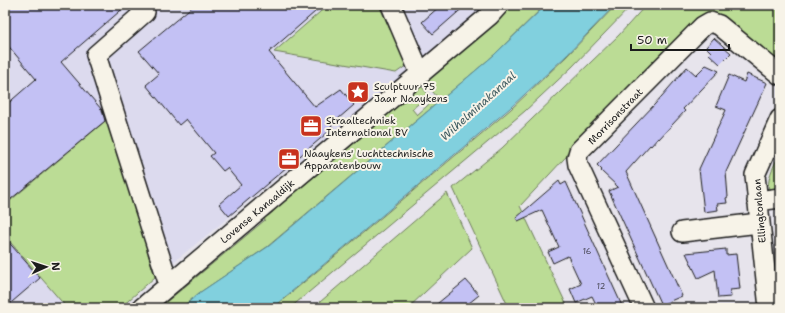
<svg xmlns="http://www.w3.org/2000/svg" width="785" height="313" font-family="'Shantell Sans',sans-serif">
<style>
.built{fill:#dcdaee}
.green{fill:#bbdc95;stroke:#6c7c58}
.water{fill:#81d0de;stroke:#598890}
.building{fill:#c3c1f4;stroke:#1c1c1c}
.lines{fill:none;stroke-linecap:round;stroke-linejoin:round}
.minor-casing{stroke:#1c1c1c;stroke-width:22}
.minor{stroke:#f7f3e8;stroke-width:19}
.labels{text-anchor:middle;stroke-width:4;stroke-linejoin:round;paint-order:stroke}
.number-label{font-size:8px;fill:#464552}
.poi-label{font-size:10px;fill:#1c1c1c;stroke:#f7f3e8;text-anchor:start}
.street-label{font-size:10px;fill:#1c1c1c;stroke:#f7f3e8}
.water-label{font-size:11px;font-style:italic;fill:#3f5b60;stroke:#f7f3e8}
</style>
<rect width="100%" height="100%" fill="#e7e4ec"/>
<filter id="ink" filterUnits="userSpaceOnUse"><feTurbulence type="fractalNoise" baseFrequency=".025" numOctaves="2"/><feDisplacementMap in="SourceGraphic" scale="8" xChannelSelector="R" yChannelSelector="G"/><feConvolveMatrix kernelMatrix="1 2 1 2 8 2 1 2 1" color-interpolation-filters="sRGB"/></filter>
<g filter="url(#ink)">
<path class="built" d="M5,5h486l-336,272 -34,31h-116z"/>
<path class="green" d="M328,5h51l11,25 10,-4 14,34 -18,13 -122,-21z
M510,5h35l-51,50 -227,192 -68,46 -18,15h-22l106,-88 -1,-3 3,-2 1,1 5,-4v-1l104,-87 -1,-1 44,-38 9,10 -17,14 5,6 20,-18 -12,-15 47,-40z
M616,5h16l-60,62 -47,44 -235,197h-17l238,-199 55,-52z
M646,5h134v68l-71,-61 -124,128 -8,5 -57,61 48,102h-59l-56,-120 49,-40 117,-113z
M109,118l42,135 -3,1 7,23 -35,31h-53l-62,-72v-31z
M780,153v40l-11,2c-3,-17 4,-27 11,-42z
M447,193l25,55 -64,60h-95z"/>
<path class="water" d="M546,5h69l-49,51 -56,52 -238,200h-90l17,-15 70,-47 225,-191z"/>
<path class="building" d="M5,5h122l-66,57 41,48 3,11 -100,83v-98l31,-27 -31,-37z
M194,5h129l-54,47 46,55 26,-18 13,16 -23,20 2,3 -104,88 -10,-12 22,-19 -14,-17 -4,3 -13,-15 4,-3 -28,-34 -7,6 -33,-40 13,-11 -20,-23z
M441,5h25l-33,29 -11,-12z
M714,38l17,15 -11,11 -11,-10 2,-2 -5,-5z
M706,65l13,6 -36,38 2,2 -26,28 -1,-1 -7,8 -1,-1 -24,27 56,124 -21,9 -52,-114 9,-4 -17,-16 1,-1 -5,-5 58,-61 32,-37 9,8z
M747,74l20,9 -41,89 2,25 -2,1 1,5 -10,1 1,6 -14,2 -5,-43 27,-59 -10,-4 13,-31 15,7z
M559,181l2,4 5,-3 57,126h-25l-6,-12 -16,7 -6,-14 11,-5 -13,-28 -15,7 -5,-11 11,-5 -17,-37 -24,11 -2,-3z
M5,238l35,40 -35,30z
M726,249v6l10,-1 4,35 -10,1 1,7 -13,1 -3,-28 -17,8 -12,-25z
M466,280l13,15 -16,13h-31z"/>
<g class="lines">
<g class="minor-casing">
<path id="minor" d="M139,5l6,7 -49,43 73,230
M391,5l29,68
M757,201l23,-3
M682,232l77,-9
M142,308l348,-293 9,-10
M644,308l-66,-143 -1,-7 2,-7 124,-125 7,-4 9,3 61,50
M769,308l-14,-133 25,-56"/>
</g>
<use href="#minor" class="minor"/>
</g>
</g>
<defs>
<g id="sight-square" transform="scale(1.15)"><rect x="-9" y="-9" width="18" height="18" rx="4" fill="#c8321e" stroke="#f7f3e8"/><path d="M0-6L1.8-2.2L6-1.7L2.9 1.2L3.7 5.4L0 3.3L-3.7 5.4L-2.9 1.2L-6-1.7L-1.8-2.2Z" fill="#fff"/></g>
<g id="office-square" transform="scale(1.15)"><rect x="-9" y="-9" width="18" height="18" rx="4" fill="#c8321e" stroke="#f7f3e8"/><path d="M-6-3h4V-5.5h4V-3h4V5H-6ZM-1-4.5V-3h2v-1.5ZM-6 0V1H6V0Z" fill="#fff"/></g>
</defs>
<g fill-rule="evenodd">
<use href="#sight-square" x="358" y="92"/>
<use href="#office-square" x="311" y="126"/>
<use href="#office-square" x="289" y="159"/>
</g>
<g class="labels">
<g class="number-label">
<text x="587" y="254">16</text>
<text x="601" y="289">12</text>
</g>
<g class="poi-label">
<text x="374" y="90">Sculptuur 75<tspan x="374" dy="12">Jaar Naaykens</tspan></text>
<text x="326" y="124">Straaltechniek<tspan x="326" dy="12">International BV</tspan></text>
<text x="304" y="157">Naaykens' Luchttechnische<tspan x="304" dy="12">Apparatenbouw</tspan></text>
</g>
<g class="street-label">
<text transform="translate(615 116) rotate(-46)" y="4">Morrisonstraat</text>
<text transform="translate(257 211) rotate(-40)" y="4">Lovense Kanaaldijk</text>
<text transform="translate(759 211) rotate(-95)" y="4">Ellingtonlaan</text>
</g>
<g class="water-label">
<text transform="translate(478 106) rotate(-42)" y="4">Wilhelminakanaal</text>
</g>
</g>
<rect width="785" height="313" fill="none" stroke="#f7f3e8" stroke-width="20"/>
<rect x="10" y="10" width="765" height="293" fill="none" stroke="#1c1c1c" stroke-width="1.5" filter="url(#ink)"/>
<g transform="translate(46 267) rotate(87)" stroke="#f7f3e8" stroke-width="3" paint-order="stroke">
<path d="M0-3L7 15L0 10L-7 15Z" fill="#1c1c1c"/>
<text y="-6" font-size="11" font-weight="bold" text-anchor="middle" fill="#1c1c1c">N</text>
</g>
<path d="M631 44v6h98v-6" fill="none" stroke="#1c1c1c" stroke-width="2"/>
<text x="637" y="44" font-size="12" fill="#1c1c1c" stroke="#f7f3e8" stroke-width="3" paint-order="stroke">50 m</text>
</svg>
